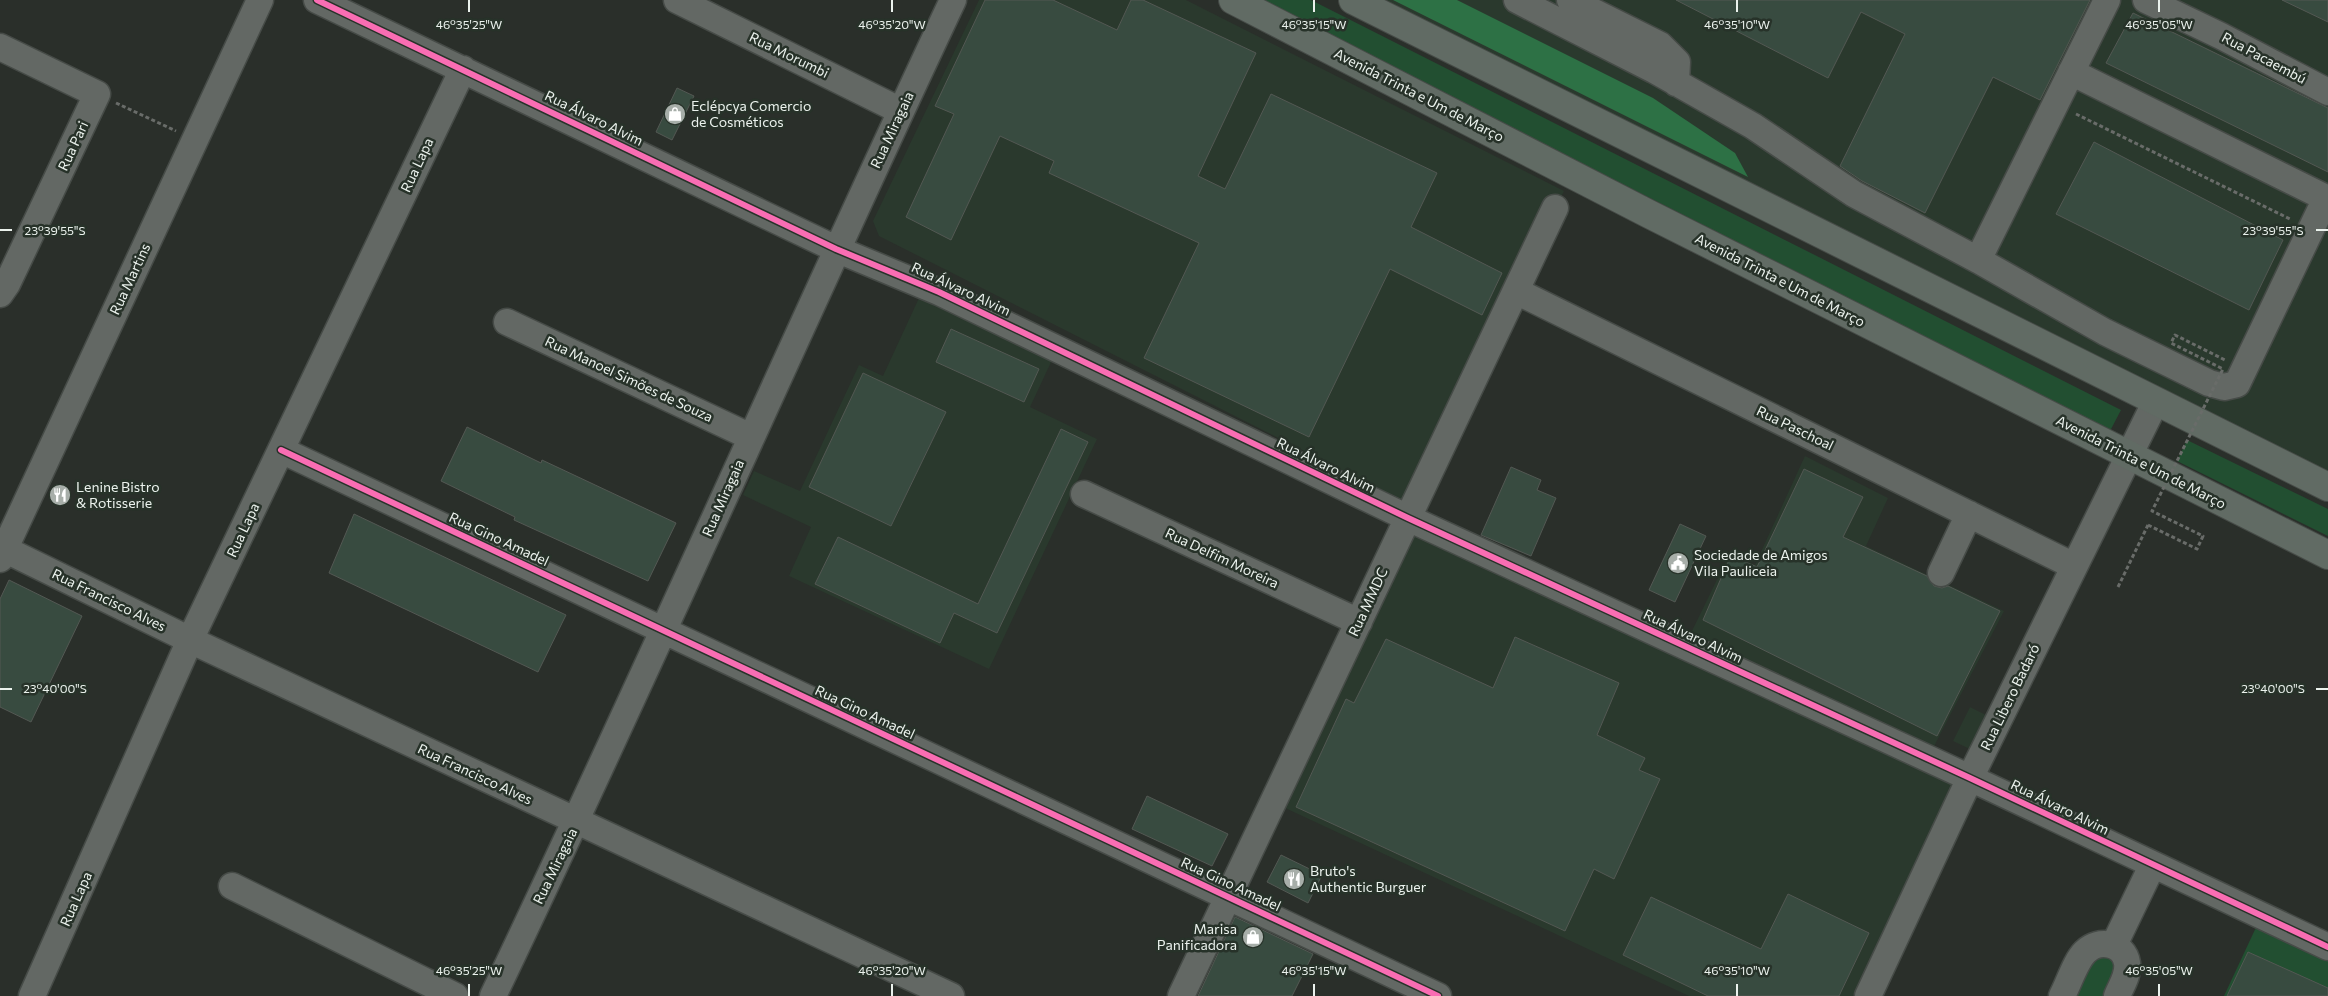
<svg xmlns="http://www.w3.org/2000/svg" width="2328" height="996" font-family="Commissioner,sans-serif">
<style>
.built{fill:#2a392d}
.green{fill:#224f31}
.forest{fill:#2d7145}
.building{fill:#384b40;stroke:#535853}
.lines{fill:none;stroke-linecap:round;stroke-linejoin:round}
.minor-casing{stroke:#464b47;stroke-width:29}
.major-casing{stroke:#464b47;stroke-width:30}
.path{stroke:#696c69;stroke-width:3;stroke-dasharray:4 2.5;stroke-linecap:butt}
.minor{stroke:#636864;stroke-width:26}
.major{stroke:#616b64;stroke-width:28}
.path-bridge{stroke:#696c69;stroke-width:3;stroke-dasharray:4 2.5;stroke-linecap:butt}
.cycleway-casing{stroke:#273229;stroke-width:9}
.cycleway{stroke:#f96db3;stroke-width:6}
.ticks{fill:none;stroke:#ebf2ed;stroke-width:2}
.labels{text-anchor:middle;stroke-width:5;stroke-linejoin:round;paint-order:stroke}
.street-label{font-size:14px;fill:#ebf2ed;stroke:#273229}
.poi-label{font-size:14px;fill:#ebf2ed;stroke:#273229;text-anchor:start}
.ticks-label{font-size:12px;text-anchor:middle;fill:#ebf2ed;stroke:#273229;stroke-width:5;stroke-linejoin:round;paint-order:stroke}
</style>
<rect width="100%" height="100%" fill="#2a2f2a"/>
<path class="built" d="M979,0h207l378,191 -159,311 -526,-266 -6,-15z
M1382,0h946v472z
M919,298l133,62 -22,47 67,32 -108,230 -200,-93 22,-49 -68,-32 11,-24 46,20 59,-126 24,11z
M1805,456l83,42 -22,48 138,65 -73,141 -240,-119 39,-80 25,12z
M1411,531l542,251 -100,214h-164l-406,-189z
M1970,707l20,10 -16,34 -21,-10z"/>
<path class="green" d="M1259,0h52l810,410 -11,21z
M2187,440l141,69v27l-151,-75z
M2259,921l69,30v45h-104z
M2092,946l33,15 -16,35h-40z"/>
<path class="forest" d="M1393,0h64l196,98 82,55 13,24z"/>
<path class="building" d="M985,0h68l64,30 14,-30h12l113,53 -58,123 27,13 46,-95 166,79 -26,54 91,46 -20,42 -92,-46 -81,168 -165,-79 55,-115 -150,-70 5,-12 -54,-25 -49,104 -45,-23 48,-103 -19,-8z
M1676,0h414l-50,100 -47,-23 -68,136 -63,-32 -22,-15 65,-132 -44,-22 -33,66z
M2282,0h46v22z
M2133,13l195,95v64l-222,-109z
M677,88l17,8 -22,44 -16,-8z
M2094,142l189,98 -34,70 -193,-96z
M951,329l88,40 -15,33 -88,-40z
M863,373l83,39 -55,114 -82,-39z
M467,427l74,36 1,-3 134,63 -28,58 -134,-61 1,-3 -74,-36z
M1061,429l27,13 -91,191 -43,-20 -14,30 -125,-59 23,-47 140,67z
M1511,467l30,13 -4,10 19,8 -25,58 -50,-21z
M1804,469l59,28 -20,40 84,39 7,10 8,2 6,-2 52,25 -63,125 -234,-116 28,-65 26,12z
M354,514l212,101 -28,57 -209,-99z
M1680,524l26,12 -31,66 -26,-12z
M9,580l73,36 -51,106 -31,-15v-108z
M1515,637l104,46 -22,52 48,23 -6,12 21,9 -46,100 -20,-10 -29,62 -269,-124 50,-108 8,4 32,-64 107,49z
M1147,796l81,38 -16,32 -80,-37z
M1281,855l41,20 -14,28 -41,-21z
M1788,894l81,39 -30,63h-131l-85,-41 28,-58 110,52z
M1235,917l78,37 -21,42h-94z
M2248,952l80,36v8h-101z"/>
<g class="lines">
<g class="minor-casing">
<path id="minor" d="M317,0l519,249 103,43 469,226 562,260 358,169
M677,0l224,111
M1517,0l137,70 99,56 101,68 124,66 127,72 104,51 15,4 13,-3 89,-186
M1570,0l90,45 17,17 -1,21
M2146,0l75,36 107,56
M0,47l97,47 -90,190 -7,10
M2071,72l257,127
M1978,260l129,-260
M1516,291l558,275
M507,322l244,115
M281,450l1157,546
M1084,494l275,128
M0,547l190,93 761,356
M0,559l260,-559
M1941,573l28,-59
M232,886l223,110
M2114,945l38,-79
M32,996l158,-356 273,-571
M493,996c158,-330 304,-665 460,-996
M1181,996l374,-788
M1868,996l102,-218 186,-377
M2062,996c7,-13 13,-34 23,-44 14,-14 39,-9 42,11 2,12 -6,23 -10,33"/>
</g>
<g class="major-casing">
<path id="major" d="M1233,0l416,214 679,341
M1353,0l975,487"/>
</g>
<path class="path" d="M116,103l60,28
M2076,114l214,105
M2118,587l30,-62"/>
<use href="#minor" class="minor"/>
<use href="#major" class="major"/>
<path class="path-bridge" d="M2148,525l49,24 6,-13 -51,-25 71,-142 -52,-26 4,-8 50,25"/>
<g class="cycleway-casing">
<path id="cycleway" d="M317,0l519,249 103,43 469,226 562,260 358,169
M281,450l1157,546"/>
</g>
<use href="#cycleway" class="cycleway"/>
</g>
<path class="ticks" d="M469,0v12M892,0v12M1314,0v12M1737,0v12M2159,0v12M0,230h12M2316,230h12M0,689h12M2316,689h12M469,984v12M892,984v12M1314,984v12M1737,984v12M2159,984v12"/>
<defs>
<g id="shop-disc" transform="scale(1.125)"><circle r="9.5" fill="#a7aea9" stroke="#273229"/><path d="M-5-2.5h2.3a2.7 3.5 0 0 1 5.4 0H5L5.5 6h-11ZM-1.5-2.5h3a1.5 2.3 0 0 0-3 0Z" fill="#fff"/></g>
<g id="restaurant-disc" transform="scale(1.125)"><circle r="9.5" fill="#a7aea9" stroke="#273229"/><path d="M-5-6h1v4h1v-4h1v4h1v-4h1v5L-1.5 .5V6h-2V.5L-5-1ZM5-6V6H3V1.5H1.5Q1.5-4 5-6Z" fill="#fff"/></g>
<g id="civic-disc" transform="scale(1.125)"><circle r="9.5" fill="#a7aea9" stroke="#273229"/><path d="M-.6-6.5H3V-4.5H.6V-3L4-1V1h2V6H-6V1h2V-1L-.6-3ZM-1.2 2.5V6h2.4V2.5Z" fill="#fff"/></g>
</defs>
<g fill-rule="evenodd">
<use href="#shop-disc" x="675" y="114"/>
<use href="#restaurant-disc" x="60" y="495"/>
<use href="#civic-disc" x="1678" y="563"/>
<use href="#restaurant-disc" x="1294" y="879"/>
<use href="#shop-disc" x="1253" y="937"/>
</g>
<g class="labels">
<g class="street-label">
<text transform="translate(789 55) rotate(26)" y="5">Rua Morumbi</text>
<text transform="translate(2264 58) rotate(28)" y="5">Rua Pacaembú</text>
<text transform="translate(1419 95) rotate(27)" y="5">Avenida Trinta e Um de Março</text>
<text transform="translate(594 118) rotate(26)" y="5">Rua Álvaro Alvim</text>
<text transform="translate(892 130) rotate(-65)" y="5">Rua Miragaia</text>
<text transform="translate(73 146) rotate(-65)" y="5">Rua Pari</text>
<text transform="translate(417 165) rotate(-65)" y="5">Rua Lapa</text>
<text transform="translate(130 279) rotate(-65)" y="5">Rua Martins</text>
<text transform="translate(1780 280) rotate(27)" y="5">Avenida Trinta e Um de Março</text>
<text transform="translate(961 289) rotate(25)" y="5">Rua Álvaro Alvim</text>
<text transform="translate(629 379) rotate(25)" y="5">Rua Manoel Simões de Souza</text>
<text transform="translate(1795 428) rotate(26)" y="5">Rua Paschoal</text>
<text transform="translate(2141 462) rotate(27)" y="5">Avenida Trinta e Um de Março</text>
<text transform="translate(1326 465) rotate(26)" y="5">Rua Álvaro Alvim</text>
<text transform="translate(723 498) rotate(-66)" y="5">Rua Miragaia</text>
<text transform="translate(243 530) rotate(-65)" y="5">Rua Lapa</text>
<text transform="translate(499 539) rotate(25)" y="5">Rua Gino Amadel</text>
<text transform="translate(1222 558) rotate(25)" y="5">Rua Delfim Moreira</text>
<text transform="translate(109 600) rotate(26)" y="5">Rua Francisco Alves</text>
<text transform="translate(1368 602) rotate(-65)" y="5">Rua MMDC</text>
<text transform="translate(1693 636) rotate(25)" y="5">Rua Álvaro Alvim</text>
<text transform="translate(2010 697) rotate(-64)" y="5">Rua Libero Badaró</text>
<text transform="translate(865 712) rotate(25)" y="5">Rua Gino Amadel</text>
<text transform="translate(475 774) rotate(25)" y="5">Rua Francisco Alves</text>
<text transform="translate(2060 807) rotate(26)" y="5">Rua Álvaro Alvim</text>
<text transform="translate(555 866) rotate(-64)" y="5">Rua Miragaia</text>
<text transform="translate(1231 884) rotate(25)" y="5">Rua Gino Amadel</text>
<text transform="translate(76 899) rotate(-66)" y="5">Rua Lapa</text>
</g>
<g class="poi-label">
<text x="691" y="111">Eclépcya Comercio<tspan x="691" dy="16">de Cosméticos</tspan></text>
<text x="76" y="492">Lenine Bistro<tspan x="76" dy="16">&amp; Rotisserie</tspan></text>
<text x="1694" y="560">Sociedade de Amigos<tspan x="1694" dy="16">Vila Pauliceia</tspan></text>
<text x="1310" y="876">Bruto's<tspan x="1310" dy="16">Authentic Burguer</tspan></text>
<text x="1237" y="934" text-anchor="end">Marisa<tspan x="1237" dy="16">Panificadora</tspan></text>
</g>
</g>
<g class="ticks-label">
<text x="469" y="29">46°35'25"W</text>
<text x="892" y="29">46°35'20"W</text>
<text x="1314" y="29">46°35'15"W</text>
<text x="1737" y="29">46°35'10"W</text>
<text x="2159" y="29">46°35'05"W</text>
<text x="55" y="235">23°39'55"S</text>
<text x="2273" y="235">23°39'55"S</text>
<text x="55" y="693">23°40'00"S</text>
<text x="2273" y="693">23°40'00"S</text>
<text x="469" y="975">46°35'25"W</text>
<text x="892" y="975">46°35'20"W</text>
<text x="1314" y="975">46°35'15"W</text>
<text x="1737" y="975">46°35'10"W</text>
<text x="2159" y="975">46°35'05"W</text>
</g>
</svg>
